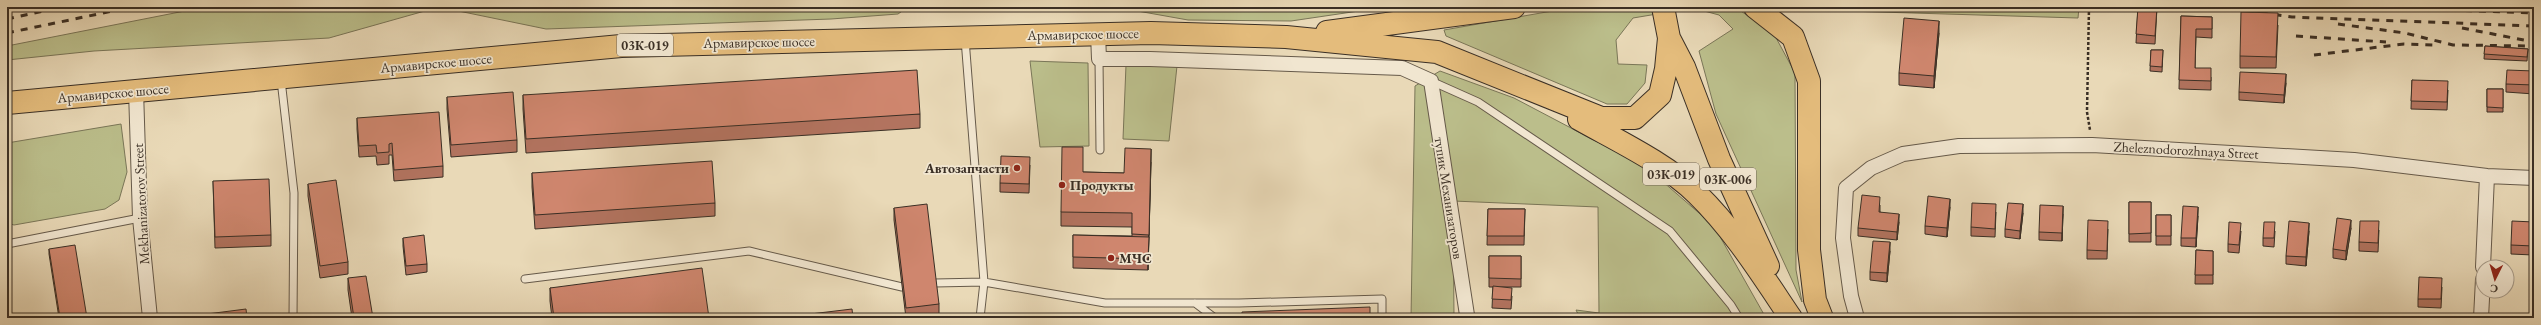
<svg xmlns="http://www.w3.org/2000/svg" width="2541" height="325" font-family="'EB Garamond',serif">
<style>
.green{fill:#bbbe8b;stroke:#7a7658}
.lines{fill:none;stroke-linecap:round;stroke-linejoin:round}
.lane-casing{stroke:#665a4a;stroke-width:9}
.street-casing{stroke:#665a4a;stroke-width:16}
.primary-casing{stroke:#3a2f25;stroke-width:24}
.path{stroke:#3a2f25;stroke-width:2.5;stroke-dasharray:3 2;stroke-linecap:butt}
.lane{stroke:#f1e6d0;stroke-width:7}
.street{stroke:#f1e6d0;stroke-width:14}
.primary{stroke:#e4bc7c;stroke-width:22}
.rail{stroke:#3a2f25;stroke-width:3;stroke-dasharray:7 7;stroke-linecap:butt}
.wall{fill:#b2735f;stroke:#3a2f25}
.shaded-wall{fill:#915e4d;stroke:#3a2f25}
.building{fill:#cf866e;stroke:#3a2f25}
.poi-dot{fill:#8f2418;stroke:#f1e6d0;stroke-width:1.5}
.labels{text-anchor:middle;stroke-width:3.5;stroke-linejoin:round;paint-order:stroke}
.shield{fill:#f1e6d0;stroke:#716658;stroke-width:1}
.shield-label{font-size:13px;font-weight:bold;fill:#3a2f25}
.street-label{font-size:14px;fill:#3a2f25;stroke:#f1e6d0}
.poi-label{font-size:14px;font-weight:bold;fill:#3a2f25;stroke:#f1e6d0;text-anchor:start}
</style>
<rect width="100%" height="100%" fill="#e9d9b7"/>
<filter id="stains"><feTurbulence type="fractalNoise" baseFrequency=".005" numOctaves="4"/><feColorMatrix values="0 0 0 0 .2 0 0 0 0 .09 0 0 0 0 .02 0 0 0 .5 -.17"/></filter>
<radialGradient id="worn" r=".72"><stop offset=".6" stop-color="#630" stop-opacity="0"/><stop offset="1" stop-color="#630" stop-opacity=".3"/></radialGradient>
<path class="green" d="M205,7h703l-10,7 -67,5 -285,10 -107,-22 -110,31 -235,13 -87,9v-14z
M1115,7h271l-95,14 -103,-1z
M1575,7h154l9,2 36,25 21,39 1,197 6,32 -86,-188 -17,-63 34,-22 -14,-14 -26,-7 -60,10 -17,22 2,24 29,1 -2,18 -18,21h-20l-161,-68 -2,-6z
M1805,7h274l-1,11 -265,-8z
M1030,61l58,2 1,83 -49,1z
M1126,65l51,1 -8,75 -46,-2z
M1440,71l74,27 133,70 67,58 52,92h-186l-4,-8 23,3 -1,-106 -145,-6 1,117h-43l4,-232z
M121,124l6,48 -8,28 -14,9 -91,16 -7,-2v-80z"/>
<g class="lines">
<g class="lane-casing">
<path id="lane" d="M965,39l19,243 -4,36
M1099,59l1,91
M281,80l13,113 -1,125
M1431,81l47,21 192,129 61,74 8,13
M7,244l133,-26
M525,279l224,-28 153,36
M935,283l49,-1 121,21h134l143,-4v19
M1195,303l20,15"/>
</g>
<g class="street-casing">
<path id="street" d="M1098,33l1,26h51l252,9 29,13 36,234
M136,90l4,128 10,100
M2483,267l4,-91
M1857,318l-6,-22 -8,-58 3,-50 25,-20 32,-14 56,-8 133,-1 262,15 133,16 47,2
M2481,318l2,-39"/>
</g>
<g class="primary-casing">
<path id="primary" d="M1755,7l38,30 16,44v169l6,50 7,18
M1327,32l187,-25
M1669,38l15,29 35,92 49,107
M7,103l614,-57 530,-13 135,4 151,15 164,66h34l25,-23 6,-26 3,-31 -6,-31
M1579,119c37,21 88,45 118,75 37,36 65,81 94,124"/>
</g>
<path class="path" d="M2089,7l-2,105 3,18"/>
<use href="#lane" class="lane"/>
<use href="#street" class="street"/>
<use href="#primary" class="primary"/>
<path class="rail" d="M2219,7l73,10 242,9
M2367,7l167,6
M7,19l55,-12
M2338,24l67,9 48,12 81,1
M2462,28l72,14
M7,33l125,-26
M2296,36l90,6
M2314,55l90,-11 32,1"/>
</g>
<path class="wall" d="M2138,7h19l-2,37 -19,-1z
M2181,16l31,1v21l-16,-1 -1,31 16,9v13l-32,-1z
M2278,25l-2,43h-36v-12z
M1939,33l-5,55 -35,-3v-12z
M2485,46l43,3 -1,12 -43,-2z
M2151,50h12l-1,22 -12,-1z
M2534,71v23l-28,-2v-8z
M2412,80l36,10 -1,20 -36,-1z
M2286,83l-2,20 -45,-3v-8z
M2487,89h16v23h-16z
M523,95l397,19v14l-394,25 -3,-44z
M447,97l70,43v12l-66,5 -4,-48z
M357,118l86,48v11l-49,4 -2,-26h-3v9l-12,1 -1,-9 -17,1 -2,-28z
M1151,162l-3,108 -75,-2v-33l59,1v-9l-71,-1v-14l22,-40 41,1z
M1030,165l-1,28 -29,-1v-9z
M532,173l183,30v13l-180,13 -3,-42z
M213,181l58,54v11l-56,2z
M308,184l40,78v12l-28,4 -12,-82z
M2129,202h22v40h-22z
M1880,205v7l19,10 -2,18 -39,-4v-8z
M1950,207l-3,30 -22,-3v-8z
M894,208l45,96v12l-18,2h-15l-12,-98z
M1488,209h37l-1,36h-37z
M1996,212l-1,25 -24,-1v-9z
M2023,213l-3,26 -15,-2v-8z
M2063,214l-1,27 -23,-1v-8z
M2156,215h15v30h-15z
M2198,216l-2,31 -15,-1v-8z
M2534,222l-1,33 -22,-1v-9z
M2351,228l-5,32 -13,-2v-9z
M2108,229l-1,30h-20v-9z
M2379,230l-1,22 -19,-1v-9z
M2241,231l-2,22 -11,-1v-8z
M2275,231l-1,16 -11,-1v-8z
M2309,231l-3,35 -20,-2v-8z
M403,238l24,26v8l-21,3 -3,-29z
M49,249l38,69h-28l-10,-64z
M2196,250l17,1v33h-18z
M1890,251l-3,31 -17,-2v-8z
M1489,256h32v31h-24l15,9 -1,13 -19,-1 1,-21h-4z
M348,278l25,40h-21l-4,-28z
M2442,287l-1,21 -23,-1v-8z
M550,288l159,30h-157l-2,-17z"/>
<path class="shaded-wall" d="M1939,21v12l-5,55v-12z
M2286,74v9l-2,20v-8z
M1151,149v13l-3,108v-11z
M1950,199v8l-3,30v-9z
M2023,204v9l-3,26v-8z
M2063,206v8l-1,27v-8z
M2198,207v9l-2,31v-9z
M1899,214v8l-2,18v-8z
M2351,220v8l-5,32v-9z
M2309,223v8l-3,35v-9z
M1890,242v9l-3,31v-9z"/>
<path class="building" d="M2138,7h19l-2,29 -19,-2z
M2241,12l37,1 -2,44 -36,-1z
M2181,16l31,1v12h-16l-1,39h16v13l-32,-1z
M1904,18l35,3 -5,55 -35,-3z
M2485,46l43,3 -1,8 -43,-3z
M2151,50h12l-1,17 -12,-1z
M917,70l3,44 -394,25 -3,-44z
M2507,70l27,1v14l-28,-1z
M2240,72l46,2 -2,21 -45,-3z
M2412,80l36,1 -1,21 -36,-1z
M2487,89h16v19l-16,-1z
M513,92l4,48 -66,5 -4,-48z
M439,112l4,54 -49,4 -2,-27 -3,1v8l-12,1 -1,-8 -17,1 -2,-28z
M1062,147h21v25l41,1 1,-25 26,1 -2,86 -17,-1v-21l-71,-1z
M1001,156l29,1 -1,27 -29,-1z
M712,161l3,42 -180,12 -3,-42z
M269,179l2,56 -56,2 -2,-56z
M336,180l12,82 -28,4 -12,-82z
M1862,195l18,2 -1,15 20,2 -2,18 -39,-4z
M1928,196l22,3 -3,29 -22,-2z
M2129,202h22v31l-22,1z
M1972,203l24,1 -1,25 -24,-2z
M2008,203l15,1 -3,27 -15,-2z
M927,204l12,100 -33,4 -12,-100z
M2040,205l23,1 -1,27 -23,-1z
M2183,206l15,1 -2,31h-15z
M1488,209h37l-1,27h-37z
M2156,215h15v21h-15z
M2337,218l14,2 -5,31 -13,-2z
M2088,220l20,1 -1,30 -20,-1z
M2289,221l20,2 -3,34 -20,-1z
M2360,221h19l-1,22 -19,-1z
M2512,221l22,1 -1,24 -22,-1z
M2229,222l12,1 -2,22 -11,-1z
M2264,222h11l-1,16h-11z
M424,235l3,29 -21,2 -3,-28z
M1073,235l76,2 -1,22 -75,-2z
M1873,241l17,1 -3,31 -17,-1z
M75,245l12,73h-27l-11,-69z
M2196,250l17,1v24h-18z
M1489,256h32v23l-32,-1z
M702,268l7,50h-155l-4,-30z
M366,276l7,42h-19l-6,-40z
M2419,277l23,1 -1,21h-23z
M1493,286l19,2 -1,12 -19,-1z
M1370,307v11h-128v-6z
M246,309l1,9h-39l-1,-4z
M852,309l1,9h-76z
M2411,315l30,2v1h-31z"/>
<g class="poi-dot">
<circle cx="1017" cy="168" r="4"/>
<circle cx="1062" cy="185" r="4"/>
<circle cx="1111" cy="258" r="4"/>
</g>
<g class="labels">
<g class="shield">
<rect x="617" y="34" width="56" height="22" rx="3"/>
<rect x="1643" y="163" width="56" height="22" rx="3"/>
<rect x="1700" y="168" width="56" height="22" rx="3"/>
</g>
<g class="shield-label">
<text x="645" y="50">03К-019</text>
<text x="1671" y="179">03К-019</text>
<text x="1728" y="184">03К-006</text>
</g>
<g class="street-label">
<text transform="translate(1083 34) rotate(-1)" y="5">Армавирское шоссе</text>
<text transform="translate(759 42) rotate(-1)" y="5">Армавирское шоссе</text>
<text transform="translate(436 63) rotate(-5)" y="5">Армавирское шоссе</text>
<text transform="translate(113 93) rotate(-5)" y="5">Армавирское шоссе</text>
<text transform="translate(2186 150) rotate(3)" y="5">Zheleznodorozhnaya Street</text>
<text transform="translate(1449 198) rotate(81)" y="5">тупик Механизаторов</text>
<text transform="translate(141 204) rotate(-93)" y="5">Mekhanizatorov Street</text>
</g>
<g class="poi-label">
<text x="1009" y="173" text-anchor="end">Автозапчасти</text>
<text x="1070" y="190">Продукты</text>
<text x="1119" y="263">МЧС</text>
</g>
</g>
<rect width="2541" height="325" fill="none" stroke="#e9d9b7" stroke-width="24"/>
<rect x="8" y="8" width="2525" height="309" fill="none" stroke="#3a2f25" stroke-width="2"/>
<rect x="12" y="12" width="2517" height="301" fill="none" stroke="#3a2f25"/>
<g transform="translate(2495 279) rotate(185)"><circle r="19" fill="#f1e6d0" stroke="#a89d8c"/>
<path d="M0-3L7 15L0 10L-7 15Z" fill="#8f2418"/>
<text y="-6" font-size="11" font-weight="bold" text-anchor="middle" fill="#3a2f25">С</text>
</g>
<rect width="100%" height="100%" filter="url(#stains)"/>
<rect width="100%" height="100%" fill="url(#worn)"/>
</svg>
